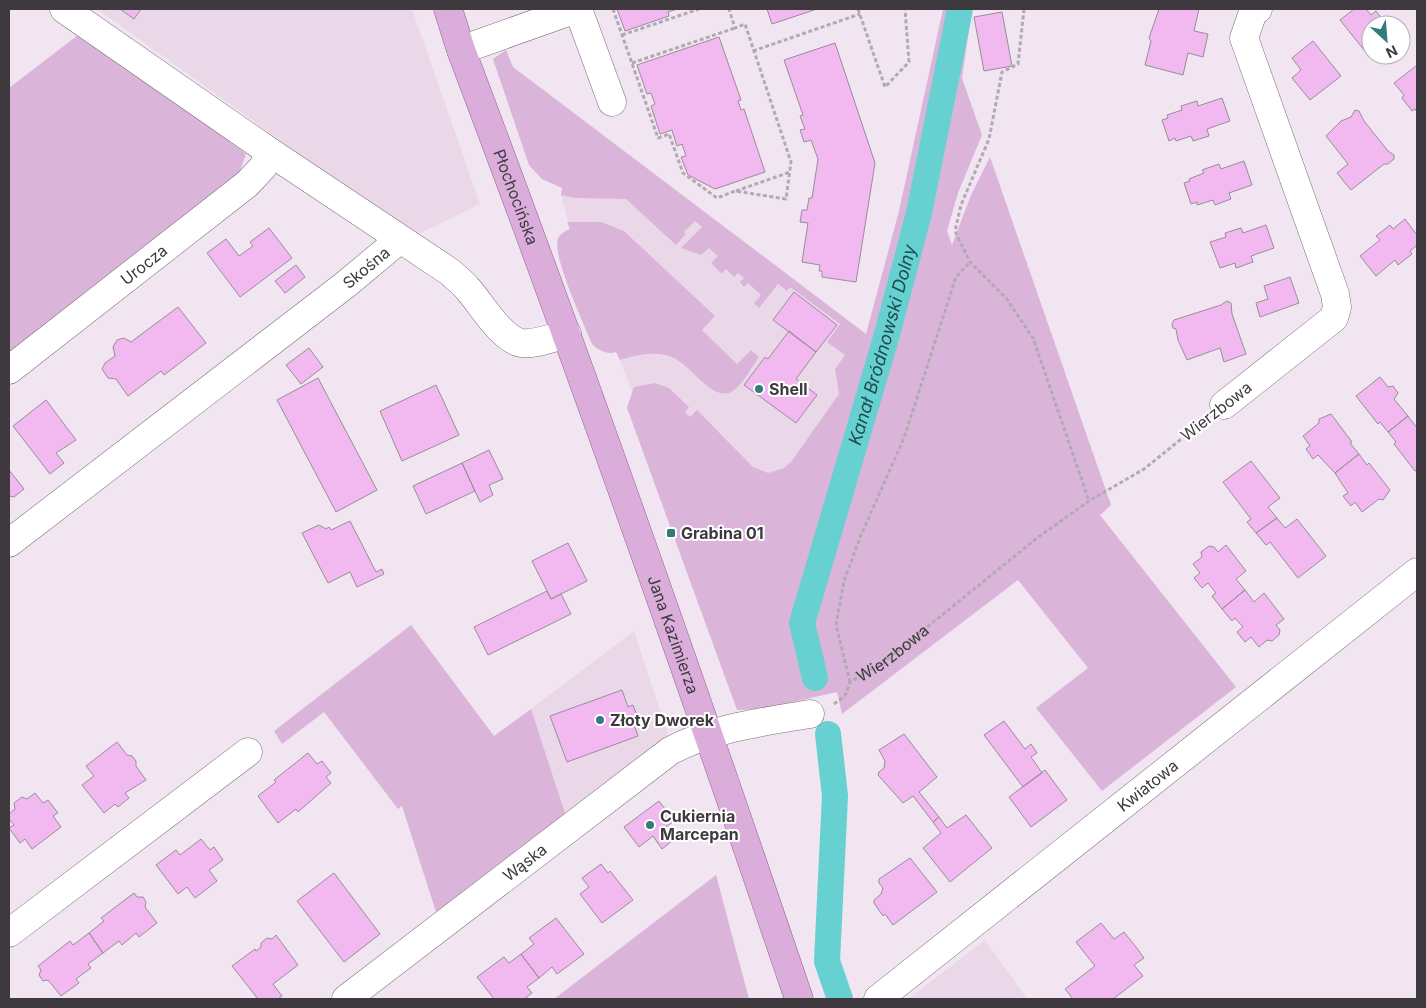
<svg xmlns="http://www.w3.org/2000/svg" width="1426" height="1008" font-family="Inter,sans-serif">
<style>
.built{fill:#ead8e9}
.green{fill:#dbb5d9}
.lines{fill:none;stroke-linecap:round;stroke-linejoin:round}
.canal{stroke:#67d0d1;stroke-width:26}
.building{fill:#f2b9f0;stroke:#988d98}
.minor-casing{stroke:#796d78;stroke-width:29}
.major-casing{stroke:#946193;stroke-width:29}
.path{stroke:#b3a9b3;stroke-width:3;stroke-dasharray:4 2.5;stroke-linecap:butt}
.minor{stroke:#fff;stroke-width:28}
.major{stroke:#daadda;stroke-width:28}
.poi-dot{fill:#317b7b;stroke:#fff;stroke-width:2}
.labels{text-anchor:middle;stroke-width:4;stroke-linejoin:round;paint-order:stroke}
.street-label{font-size:16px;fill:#3e393e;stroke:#fff}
.poi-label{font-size:16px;font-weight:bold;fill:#3e393e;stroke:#fff;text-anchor:start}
.water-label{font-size:18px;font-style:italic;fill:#1d4c4d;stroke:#fff}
</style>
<rect width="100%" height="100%" fill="#f1e5f1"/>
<path class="built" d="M97,9h315l68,195 -66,32z
M506,50l7,17 353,267 -58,202 -181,-128 5,-17 -12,-31 -4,-8 -14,-1 -10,-7 -33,-84 -2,-20 2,-4 11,-8 -9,-33 2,-7 -21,-9 -13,-14 -36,-106z
M634,631l35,106 -103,79 -35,-107z
M985,940l42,59h-119z"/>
<path class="green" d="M943,9h29l-10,69 20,57 -24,58 -11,38 5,14 19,-50 19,-38 121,348 -11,10 136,172 -134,104 -66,-83 52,-40 -70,-88 -176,134 -5,-22 -75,17 -25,1 -110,-302 7,-21 21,-4 14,5 20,19 -4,5 5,5 7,-7 56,57 15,6 16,-5 7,-6 48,-68 -4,-25 10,-14 -18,-13 13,-18 -50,-37 -3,4 -9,-7 -19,24 -5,-5 7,-8 -13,-12 -4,4 -4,-5 4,-4 -6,-5 -4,4 -8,-8 -4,5 -11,-11 7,-7 -9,-8 -8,7 -20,-7 21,-21 -7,-6 -11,11 2,2 -10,11 -50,-46 -50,-1 -15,-3 1,-7 -20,-9 -13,-14 -36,-106 13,-9 7,17 353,267 33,-123z
M82,32l164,122 -8,23 -229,180v-269z
M567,222h34l23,9 91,85 -13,14 35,34 14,-14 8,7c-7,10 -16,27 -26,34 -22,13 -42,-29 -64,-35 -16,-5 -34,-1 -49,4l-4,-8c-9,3 -18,-2 -24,-8 -8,-20 -40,-88 -34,-105 2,-5 7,-8 12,-10z
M411,625l83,111 37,-27 35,107 -129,99 -35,-109 -4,3 -74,-97 -42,32 -8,-13z
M716,875l33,124h-195z"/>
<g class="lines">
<g class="canal">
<path id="s1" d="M815,678l-13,-55 84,-285 33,-125 41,-204"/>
<path d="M828,734l7,62 -8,165 13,38"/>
</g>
</g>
<path class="building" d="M120,9h21l-7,10z
M617,9h60l-9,3 1,4 -44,15z
M767,9h50l-45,15z
M1159,9h40l-5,22 14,3 -5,23 -15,-4 -5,22 -38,-10 6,-24 -2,-3z
M1354,9h12l5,6 5,-4 6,8 -5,3 2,3h-8v27l-3,3 -28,-35z
M1002,12l10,54 -28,5 -10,-54z
M719,37l22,63 -3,1 3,9 3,-1 21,63 -50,17 -27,-14 -7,-18 5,-1 -4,-12 -5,2 -5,-16 -12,4 -9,-28 4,-2 -4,-11 -4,1 -10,-29z
M1313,41l28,35 -31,24 -18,-22 9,-8 -9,-12z
M835,43l40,120 -19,119 -34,-5v-6h-3l1,-6 -18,-3 6,-39 -8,-1 2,-12h5l2,-12h3l6,-39 -7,-19 -7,2 -4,-12 5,-1 -5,-13 3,-1 -19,-55z
M1416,66l1,1v45l-2,-3 -3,2 -10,-13 2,-3 -10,-12z
M1222,98l8,23 -23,8 2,7 -16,5 -2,-5 -15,5 -1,-3 -6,3 -7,-21 6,-2 -1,-3 15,-5 -1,-4 16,-5 1,5z
M1355,110l4,1 5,10 24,30 6,4v4l-6,5h-4l-33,26 -14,-17 11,-9 -22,-28 15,-15 10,-4z
M1244,161l8,24 -23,8 2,6 -16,6 -2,-5 -16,5v-3l-6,2 -7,-21 6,-2 -1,-2 15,-6 -2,-3 17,-6 2,5z
M1405,219l12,16v10l-7,6 2,3 -14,11 -3,-5 -19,16 -16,-20 20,-16 -4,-4 14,-11 3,4z
M1266,225l8,23 -23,8 2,6 -17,6 -1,-5 -15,5 -10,-26 16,-5 -1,-4 16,-5 2,5z
M269,228l23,30 -52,39 -33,-44 19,-14 13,17 14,-10 -3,-4z
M296,265l9,12 -20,16 -10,-12z
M1290,277l9,26 -39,14 -4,-14 12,-4 -4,-13z
M794,292l43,33 -21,27 -43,-32z
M1227,301l4,2 1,11 14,40 -22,8 -4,-14 -33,12 -9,-20 -2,-11 -3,-1 -1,-4 2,-4 47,-15z
M178,307l28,36 -42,32 -3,-4 -33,25 -12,-17 -8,-1 -6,-9 3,-6 10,-7 -2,-9 4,-7 7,-2 7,4z
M789,331l27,21 -20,27 21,16 -21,28 -52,-38 21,-28 3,2z
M309,348l14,19 -22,17 -15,-19z
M1380,377l8,10 5,-1 5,7 -4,6 14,17 -20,16 -8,-10 -2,2 -22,-28z
M318,378l59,112 -41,22 -59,-112z
M436,385l23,50 -57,26 -22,-50z
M46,400l30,40 -20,13 8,10 -14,11 -37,-48z
M1331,414l21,28 -2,1 9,11 -24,19 -17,-18 -5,4 -7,-10 4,-3 -7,-10 16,-13v-4z
M1408,416l9,12v42l-2,1 -21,-27 2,-2 -8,-10z
M489,450l14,29 -14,6 4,10 -13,7 -18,-39z
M1359,454l8,11 2,-2 21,27 -7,10 -4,-1 -17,13 -7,-10 -4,4 -8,-10 5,-3 -13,-20z
M1251,461l29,37 -12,9 9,11 -21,15 -9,-11 4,-3 -28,-37z
M462,463l13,28 -49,23 -13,-28z
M9,470l15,19 -10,8 -5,-1z
M1277,518l8,10 12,-9 29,37 -28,22 -28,-36 -4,3 -10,-12z
M350,521l26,51 6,-3 2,5 -27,13 -7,-15 -22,11 -26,-50 17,-8 7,4 3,-2 2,3z
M568,543l19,38 -36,18 -19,-38z
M1226,545l20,26 -10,8 9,11 -23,19 -10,-13 4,-3 -8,-10 -6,5 -8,-10 6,-5 -7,-9 9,-7 -1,-5 8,-6 5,1 4,5z
M1245,590l9,12 10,-9 20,26 -8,6 4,5 -1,5 -7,6 -5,-1 -8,7 -8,-10 -6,5 -8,-10 6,-5 -8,-9 -3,3 -10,-12z
M547,591l4,8 10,-5 10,20 -83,41 -14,-28z
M622,690l6,17 5,-2 5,13 -6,2 6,16 -71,26 -17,-46z
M1004,721l21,28 6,-5 6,9 -6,4 11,16 -19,14 -39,-52z
M904,734l33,43 -18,15 20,25 -6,5 -20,-26 -10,7 -25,-28 1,-3 5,-4 1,-7 -6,-11z
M117,742l10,13 5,1 4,5v5l10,14 -21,13 4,5 -11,9 -3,-3 -11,9 -22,-28 12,-9 -8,-10z
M308,753l9,11 5,-3 9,12 -5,4 5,6 -33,29 -2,-3 -18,14 -20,-27 18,-14 -2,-2z
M1045,770l22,30 -36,27 -22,-30z
M35,793l8,10 5,-3 10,13 -5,3 8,11 -29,22 -7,-10 -5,4 -11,-15 5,-3 -5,-6v-5l6,-5 -1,-6 8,-6 5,2z
M659,801l15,20 -11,8 9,12 -10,8 -9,-13 -14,11 -15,-20z
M966,815l26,33 -42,34 -27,-34 18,-15 -8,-11 6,-5 8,11z
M201,839l9,11 4,-3 9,13 -14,10 8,11 -22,17 -8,-11 -9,7 -22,-29 20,-15 4,5z
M910,858l27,34 -44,33 -8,-11 -2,2 -9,-13v-3l7,-6 2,-6 -4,-5v-4z
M601,864l7,9 2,-2 23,29 -31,23 -22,-29 9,-7 -7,-9z
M334,873l46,61 -36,28 -47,-61z
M134,893l3,4h6l3,5 -1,5 12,16 -18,14 -3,-4 -14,12 -3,-4 -16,12 -14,-20 15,-12 -3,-3z
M556,918l28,36 -27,20 -5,-7 -13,11 -18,-24 13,-10 -5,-6z
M1101,923l13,16 10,-7 12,15 8,11 -10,7 9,11 -30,23h-40l-8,-10 30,-23 -19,-24z
M89,933l14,20 -15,11 3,4 -15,11 3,4 -18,13 -13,-16 -5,1 -4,-6 2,-5 -3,-4 32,-25 3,4z
M276,935l22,30 -25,19 9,12 -4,3h-20l-26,-33 23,-17 1,2 5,-4v-4l6,-5 5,1z
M521,954l18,24 -12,9 5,6 -8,6h-30l-17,-22 27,-20 5,6z"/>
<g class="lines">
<g class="minor-casing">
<g id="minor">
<path d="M64,9l206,143 180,120c5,5 12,10 17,16 14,15 33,50 54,55 14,2 33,-6 46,-9"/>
<path d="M578,9l34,93"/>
<path d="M461,50l115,-41"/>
<path id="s3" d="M9,370l238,-186 16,-17 7,-15"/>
<path d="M1224,405l110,-87 3,-11 -2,-13 -91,-256 9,-26 5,-3"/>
<path id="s4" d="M9,543l336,-258 54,-45"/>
<path d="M9,933l239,-181"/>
<path id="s5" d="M346,999l324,-248c43,-23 92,-29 140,-37"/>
<path id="s6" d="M878,999l539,-427"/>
</g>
</g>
<g class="major-casing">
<g id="major">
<path id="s7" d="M448,9l13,41c119,314 230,631 338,949"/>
</g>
</g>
<g class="path">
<path d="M613,9l45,129 11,-4 14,39 34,25 18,-7 51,8 5,-37 -46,-138 -10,4 -6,-19"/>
<path d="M858,9l27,78 24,-25 -4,-53"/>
<path d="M1024,9l-6,55 -16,8 -13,67 -28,66 -6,26 15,31 36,36 27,40 56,163"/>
<path d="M622,35l77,-26"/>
<path d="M753,51l107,-37"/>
<path d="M632,63l103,-35"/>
<path d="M736,191l54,-19"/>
<path d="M850,682l-14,-57 8,-44 17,-46 43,-97 52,-161 14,-15"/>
<path id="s2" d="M834,704l11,-8 5,-14 34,-20 153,-124 52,-37 55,-32 61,-49"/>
</g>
<use href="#minor" class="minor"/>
<use href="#major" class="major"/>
</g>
<g class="poi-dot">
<circle cx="759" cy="389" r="5"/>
<rect x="666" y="528" width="10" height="10" rx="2.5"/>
<circle cx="600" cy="720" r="5"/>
<circle cx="650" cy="825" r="5"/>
</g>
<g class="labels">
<g class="street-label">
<text dy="6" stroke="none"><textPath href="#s7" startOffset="200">Płochocińska</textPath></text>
<text dy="6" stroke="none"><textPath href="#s3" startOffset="171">Urocza</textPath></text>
<text dy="6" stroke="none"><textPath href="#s4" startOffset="451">Skośna</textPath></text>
<text transform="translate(1216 411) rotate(-38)" y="6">Wierzbowa</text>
<text dy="6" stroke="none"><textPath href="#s7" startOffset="665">Jana Kazimierza</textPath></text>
<text dy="6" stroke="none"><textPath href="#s2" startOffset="80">Wierzbowa</textPath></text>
<text dy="6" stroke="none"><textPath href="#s6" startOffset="344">Kwiatowa</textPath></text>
<text dy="6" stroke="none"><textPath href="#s5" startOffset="225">Wąska</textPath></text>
</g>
<g class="poi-label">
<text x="769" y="395">Shell</text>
<text x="681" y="539">Grabina 01</text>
<text x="610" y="726">Złoty Dworek</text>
<text x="660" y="822">Cukiernia<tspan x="660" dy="18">Marcepan</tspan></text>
</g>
<g class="water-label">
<text dy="6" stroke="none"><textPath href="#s1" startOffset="346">Kanał Bródnowski Dolny</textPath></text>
</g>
</g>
<rect width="1426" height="1008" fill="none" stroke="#3e393e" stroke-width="20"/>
<g transform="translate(1386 40) rotate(154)"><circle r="24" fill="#ffffff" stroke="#b2b0b2"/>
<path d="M0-4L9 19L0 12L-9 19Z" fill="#317b7b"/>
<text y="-8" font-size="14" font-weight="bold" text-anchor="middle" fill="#3e393e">N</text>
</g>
</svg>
